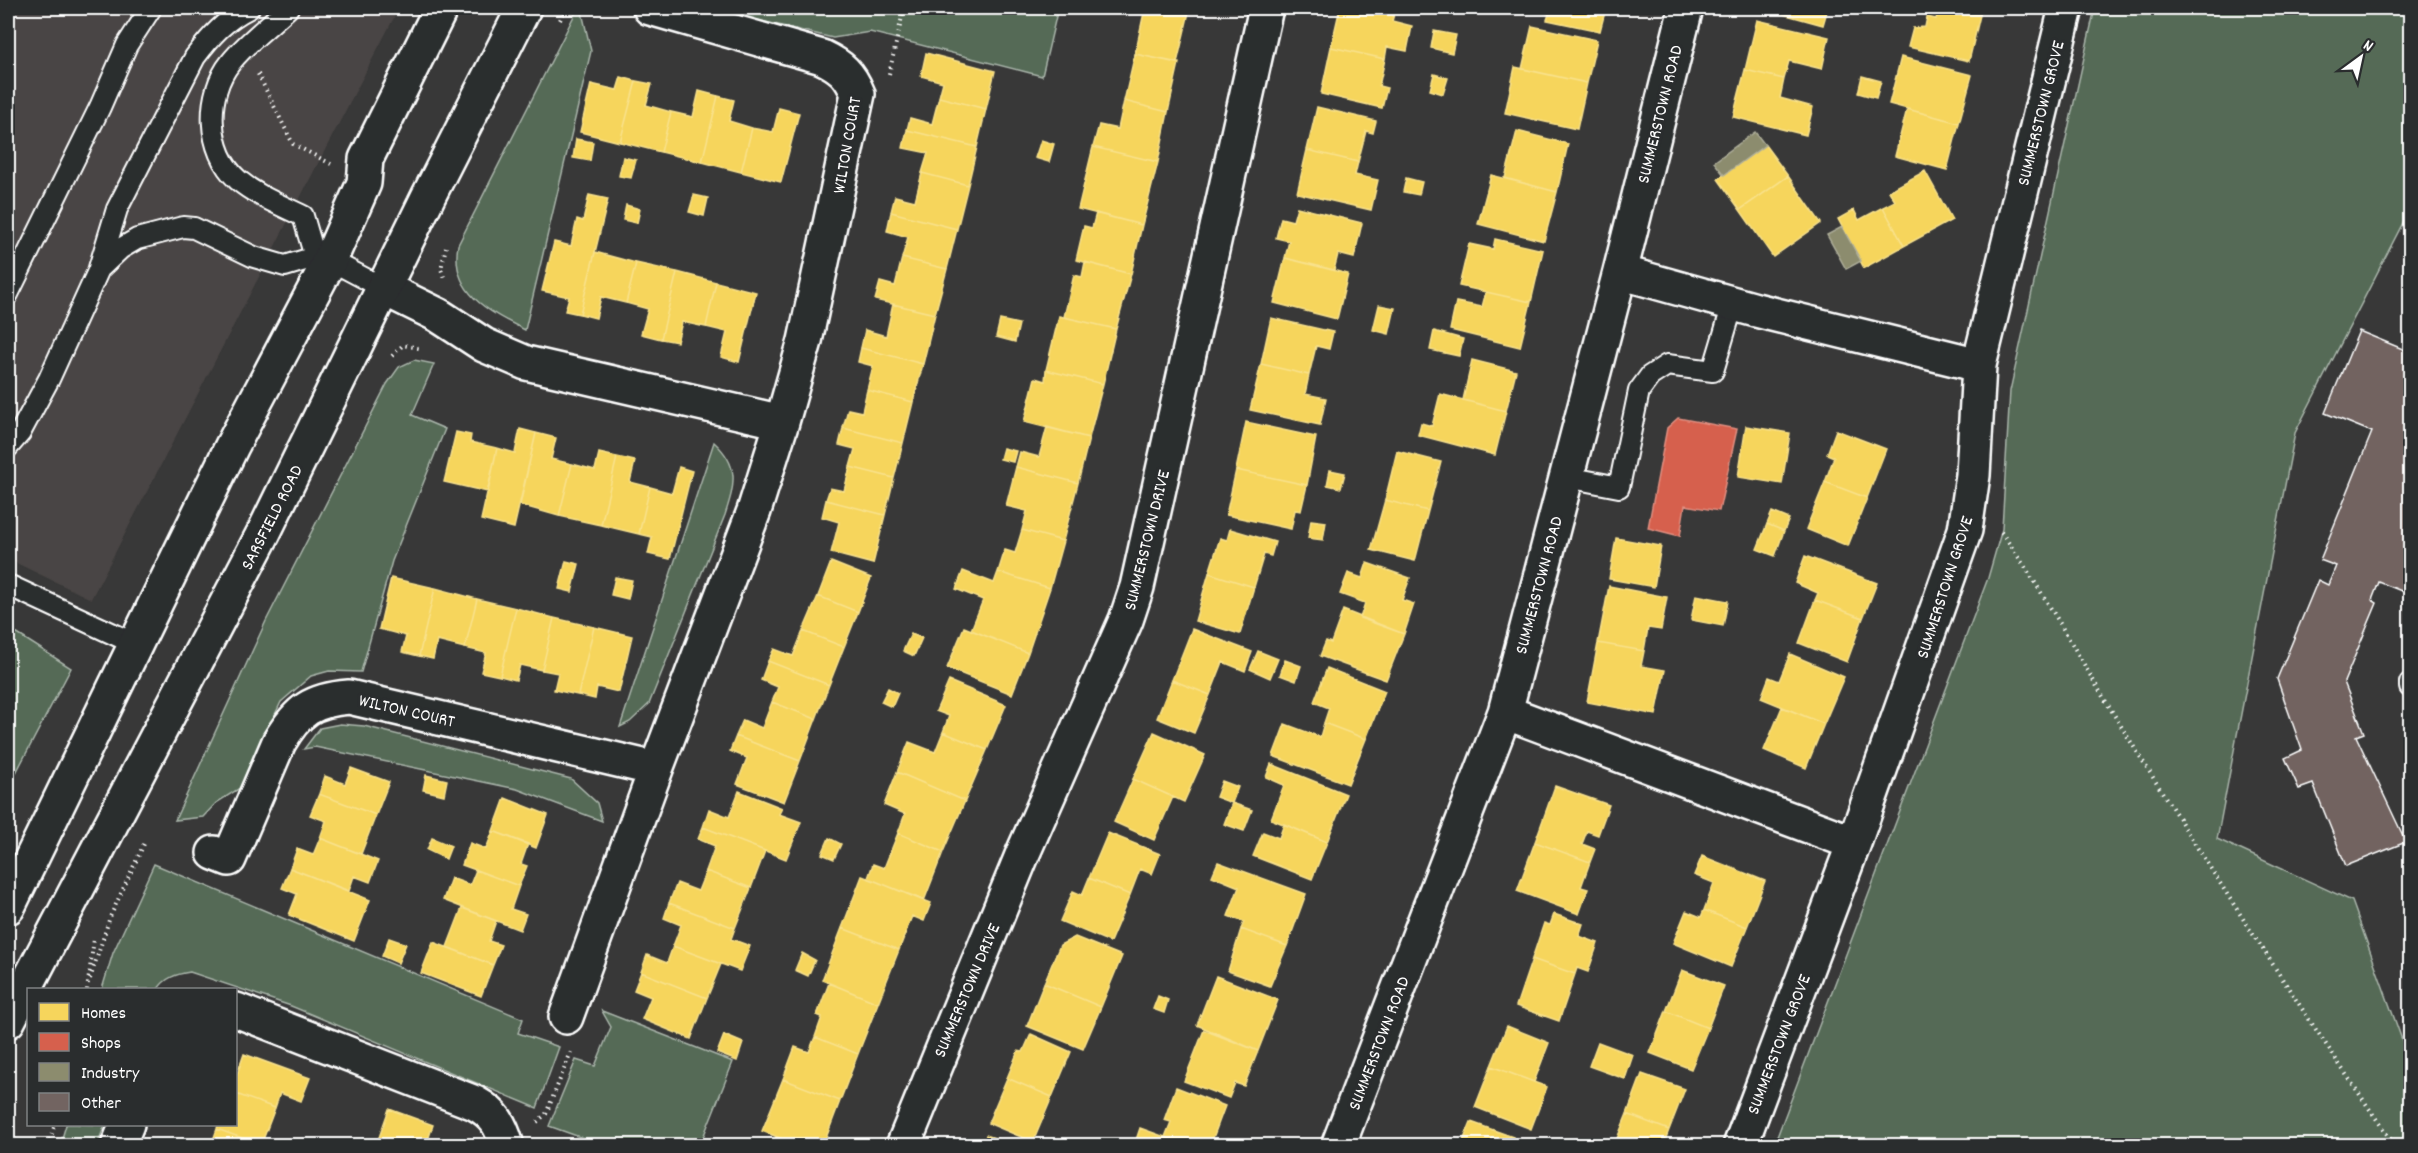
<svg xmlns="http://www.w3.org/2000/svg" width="2418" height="1153" font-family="Dekko,sans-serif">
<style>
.built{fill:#494544}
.green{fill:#556b57;stroke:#aab5ab;stroke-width:1.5}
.homes{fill:#f6d55c;stroke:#f9e28d;stroke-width:1.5}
.shops{fill:#d6604d;stroke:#e29082;stroke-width:1.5}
.industry{fill:#8c8c6e;stroke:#aeae9a;stroke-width:1.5}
.building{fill:#726461;stroke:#fff;stroke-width:1.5}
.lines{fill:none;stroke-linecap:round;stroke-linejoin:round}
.lane-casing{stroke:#fff;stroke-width:24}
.street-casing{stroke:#fff;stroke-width:38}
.secondary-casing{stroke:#fff;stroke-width:38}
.path{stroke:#fff;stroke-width:4;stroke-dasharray:1.5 4.5;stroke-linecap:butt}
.lane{stroke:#2a2d2e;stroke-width:20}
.street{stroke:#2a2d2e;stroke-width:33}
.secondary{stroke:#2a2d2e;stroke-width:33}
.labels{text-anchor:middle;stroke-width:6;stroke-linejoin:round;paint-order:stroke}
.street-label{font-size:18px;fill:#fff;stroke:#2a2d2e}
</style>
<rect width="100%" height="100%" fill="#383838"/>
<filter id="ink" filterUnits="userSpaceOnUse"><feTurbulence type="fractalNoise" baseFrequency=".0167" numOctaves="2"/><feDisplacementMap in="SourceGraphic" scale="12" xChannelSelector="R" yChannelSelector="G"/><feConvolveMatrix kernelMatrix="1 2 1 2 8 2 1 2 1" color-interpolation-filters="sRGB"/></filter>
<g filter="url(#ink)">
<path class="built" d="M8,8h391l-308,591 -83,-40z"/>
<path class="green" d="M578,8h3l10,43 -66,279c-38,-19 -75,-38 -67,-85z
M707,8h351l-16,68 -172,-44 -37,6z
M2095,8h315v201l-115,224 -78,406 135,62 58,161v83h-636l214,-567 14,-49 8,-138z
M414,360l20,4 -22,51 33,14 -53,132 -31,111 -32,-1 -18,5 -30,26 -41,86 -24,15 -13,14 -28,3 91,-199 121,-237 12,-17z
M714,442c26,24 21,42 11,73l-76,189 -19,18 -10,5z
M8,628l63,40 -63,120z
M340,724l24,2 207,53 26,24 5,18 -85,-32 -202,-42 -11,2 16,-21z
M154,864l369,155 -5,14 41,14 -22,61 -246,-102 -101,-34c-14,2 -25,6 -32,17h-56l11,-36z
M602,1011l131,51 -33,83h-98l-53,-19 27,-66 19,6 16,-39z
M66,1125v-1l39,1 -8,20h-37z"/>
<path class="homes" d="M1145,8h45l-13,55 -42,-9z
M1340,8h39l16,3 -3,10 20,5 -5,25 -20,-4 -2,12 -54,-12z
M1525,8h81l-6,23 -53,-11 2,-6z
M1761,8h67l-5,17z
M1939,8h29l13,3 -12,50 -61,-14 5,-19 12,-1 2,-10 9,2z
M1757,20l72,17 -7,32 -33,-8 -5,18 -39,-9z
M1532,26l65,14 -10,43 -65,-14z
M1434,31l22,4 -4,18 -21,-5z
M1331,47l54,12 -6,27 8,2 -5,20 -61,-14z
M926,53l69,18 -9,38 -47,-12 4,-15 -22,-6z
M1135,54l44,9 -11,49 -44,-11z
M1901,57l71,18 -13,48 -70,-19z
M1515,67l72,16 -10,46 -72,-16z
M1745,70l39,9 -4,19 33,9 -7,28 -73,-18z
M1434,74l14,4 -5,16 -13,-4z
M1862,76l19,5 -5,17 -18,-5z
M621,77l15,4 -16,61 -40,-10 11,-48 26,6z
M636,81l16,3 -6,21 25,7 -10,40 -41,-10z
M699,91l19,5 -16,66 -41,-10 10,-40 22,5z
M718,96l16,4 -5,21 23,7 -11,44 -39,-10z
M939,97l47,12 -9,38 -70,-17 3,-12 22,6z
M1124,101l44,11 -10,50 -65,-15 6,-22 19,4z
M1317,107l59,14 -3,12 -7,-2 -8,31 -51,-12z
M779,108l20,5 -18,69 -40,-10 11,-44 21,4z
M1907,109l52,14 -12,47 -52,-14z
M907,130l70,17 -9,38 -46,-12 6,-20 -25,-5z
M1517,131l51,13 -11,48 -52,-14z
M576,139l17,3 -3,19 -17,-3z
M1041,140l13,4 -5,18 -14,-4z
M1765,145l23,31 -48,34 -22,-31z
M1093,147l65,15 -16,63 -64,-16z
M1307,150l51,12 -3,13 23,5 -7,30 -74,-17z
M623,157l13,3 -5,18 -12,-2z
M1925,171l27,49 -48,26 -21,-39 12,-6 -6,-10z
M922,173l46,12 -11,44 -66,-17 4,-16 20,5z
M1491,175l66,17 -13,49 -66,-17z
M1788,176l33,47 -48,34 -33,-47z
M1406,178l16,4 -3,13 -16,-3z
M589,195l19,4 -28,115 -15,-3 4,-14 -27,-6 12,-49 17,4 6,-27 6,2z
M694,195l14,3 -4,18 -15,-4z
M626,205l14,4 -3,14 -14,-3z
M1297,207l65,16 -8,35 -16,-4 -4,16 -49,-12 4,-17 -13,-3 5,-20 12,3z
M1883,207l21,39 -40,22 -26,-49 16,-9 5,10z
M891,212l66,17 -10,40 -45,-11 6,-21 -21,-6z
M1096,213l46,12 -11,49 -55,-14 8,-34 8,2z
M1495,239l48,11 -12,52 -72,-16 10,-42 24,5z
M595,252l41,11 -10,40 -25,-6 -5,21 -16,-4z
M902,258l45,11 -12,45 -60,-14 5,-18 15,4z
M1285,258l63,16 -11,45 -63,-16z
M1085,262l46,12 -15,55 -52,-12 10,-42 8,2z
M636,263l41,9 -16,67 -20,-5 7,-25 -22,-6z
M677,272l39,10 -10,45 -24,-5 -5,20 -16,-3z
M716,282l40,10 -17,70 -18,-5 6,-25 -21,-5z
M1486,292l45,10 -11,45 -70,-17 6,-28 26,5z
M893,304l42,10 -12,50 -62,-16 4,-18 21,6z
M1379,305l16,3 -6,26 -16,-4z
M1059,316l57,13 -13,55 -57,-14z
M1271,318l62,14 -4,17 -13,-3 -7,29 -48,-11z
M1000,320l19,4 -4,18 -19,-5z
M1434,331l29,8 -4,17 -29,-6z
M861,348l62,16 -10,38 -46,-12 6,-24 -15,-4z
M1472,360l44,11 -10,40 -43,-11z
M1261,364l48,11 -4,19 21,4 -6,27 -70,-15z
M1046,370l57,14 -14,54 -65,-16 11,-44 10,3z
M867,390l46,12 -10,41 -60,-15 5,-19 14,3z
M1440,394l66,17 -11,44 -77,-20 3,-12 11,3z
M1246,422l70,15 -9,48 -71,-15z
M1746,426l44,7 -8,51 -44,-7z
M1047,427l42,11 -11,45 -62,-16 4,-15 19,5z
M843,428l60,15 -9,35 -44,-11 5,-18 -16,-4z
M520,429l16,4 -22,95 -33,-8 16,-72 18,5z
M1836,430l50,19 -19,49 -42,-16 9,-25 -7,-3z
M456,432l15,3 -1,7 27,6 -9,44 -44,-10z
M536,433l20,5 -5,21 21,5 -13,52 -39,-11z
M1003,448l13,3 -3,11 -13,-3z
M1397,451l44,11 -13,49 -43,-11z
M599,453l18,4 -16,68 -42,-9 13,-52 23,6z
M617,457l18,4 -5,21 20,5 -11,47 -38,-9z
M679,467l13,4 -22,88 -22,-5 4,-17 -13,-3 11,-47 22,6z
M850,467l44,11 -9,37 -59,-15 4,-12 14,3z
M1016,467l62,16 -15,58 -41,-11 5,-19 -21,-5z
M1236,470l71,15 -6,26 -6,-1 -4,19 -65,-14z
M1330,470l15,3 -4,15 -14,-3z
M1825,482l42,16 -19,48 -42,-17z
M826,500l59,15 -12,49 -42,-11 8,-31 -17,-5z
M1385,500l43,11 -13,50 -44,-11z
M1772,512l17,7 -5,12 -17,-7z
M1311,520l15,2 -3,18 -15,-2z
M1767,524l17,7 -9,25 -18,-7z
M1230,529l45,13 -4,14 -7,-2 -10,33 -45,-14 11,-35 7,2z
M1022,530l41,11 -13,47 -52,-16 7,-22 10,3z
M1616,538l45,8 -7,41 -45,-8z
M1805,556l72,27 -14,35 -48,-18 3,-7 -23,-10z
M566,561l13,3 -7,28 -13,-3z
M831,562l40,16 -13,34 -40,-16z
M1367,563l43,15 -8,22 12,4 -10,30 -44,-16 5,-15 -25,-9 8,-21 14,5z
M963,571l31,12 4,-11 52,16 -22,65 -57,-23 12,-30 -27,-11z
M1209,573l45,14 -14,47 -45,-13z
M615,577l17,3 -4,19 -17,-4z
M391,578l44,10 -16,68 -17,-4 4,-16 -27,-7z
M1609,586l58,11 -6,33 -13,-2 -4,23 -46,-8z
M435,588l42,11 -12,49 -28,-7 -4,18 -14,-3z
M1696,595l32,6 -5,25 -32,-6z
M818,596l40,16 -14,35 -41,-16z
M477,599l39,9 -16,68 -19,-4 5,-19 -21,-5z
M1815,600l48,18 -16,44 -48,-19z
M516,608l38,10 -12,52 -22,-5 -4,15 -16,-4z
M1343,610l61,24 -18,46 -66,-24 6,-15 5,2z
M554,618l40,9 -16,68 -24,-5 4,-17 -16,-3z
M594,627l38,9 -13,56 -22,-5 -2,12 -17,-4z
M964,627l64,26 -16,41 -65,-26z
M1192,629l60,23 -7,19 -22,-9 -13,33 -38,-15z
M803,631l41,16 -15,38 -61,-24 6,-12 19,7z
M911,634l11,4 -8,18 -11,-5z
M1598,643l46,8 -3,15 24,4 -9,45 -69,-13z
M1258,651l20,8 -8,19 -20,-9z
M1790,654l54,23 -20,47 -63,-26 8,-21 10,4z
M1285,660l16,6 -5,15 -16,-6z
M768,661l61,24 -13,34 -44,-17 6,-15 -17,-7z
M1327,668l58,23 -19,48 -42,-16 5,-15 -15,-6z
M1172,680l38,15 -16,38 -37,-15z
M949,681l57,24 -19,45 -44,-18 6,-16 -13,-5z
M888,688l10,5 -6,14 -11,-5z
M772,702l44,17 -16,42 -64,-25 7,-16 19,8z
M1782,707l42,17 -18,44 -42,-18z
M1324,723l42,16 -18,45 -75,-28 12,-32 35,13z
M943,732l44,18 -22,51 -68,-29 12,-30 26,10z
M1154,732l51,23 -21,47 -51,-23z
M736,736l64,25 -16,41 -47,-18 10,-26 -17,-7z
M1271,764l75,30 -19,48 -56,-23 13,-34 -18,-8z
M351,768l38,14 -13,33 -57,-21 6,-18 20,8z
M897,772l68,29 -22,51 -45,-19 7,-19 -21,-9z
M426,775l21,5 -3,15 -21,-5z
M1133,779l40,18 -19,43 -40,-18z
M1222,781l16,6 -6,16 -16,-6z
M1555,786l54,19 -11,30 -11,-4 -5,13 13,5 -5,13 -55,-20z
M739,791l43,17 -3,6 22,8 -15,37 -83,-32 6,-18 20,8z
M319,794l57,21 -15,39 -41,-16 6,-17 -16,-6z
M505,798l43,17 -12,33 -43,-17z
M1232,803l20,7 -8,21 -20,-7z
M1284,824l43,18 -15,37 -59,-23 10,-24 16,6z
M703,827l62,24 -14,37 -45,-17 9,-25 -17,-7z
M493,831l35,13 -7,20 6,2 -8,20 -57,-21 8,-22 16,6z
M898,833l45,19 -19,49 -56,-23 5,-14 11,4z
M1108,833l52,21 -8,20 -12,-5 -10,26 -41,-17z
M320,838l58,23 -8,21 -16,-6 -5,15 -59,-23 7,-19 16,6z
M432,838l19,8 -5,13 -19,-9z
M829,838l12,6 -7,15 -12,-5z
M1535,842l55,20 -9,25 7,2 -9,25 -62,-23z
M1702,856l63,25 -18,46 -43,-17 10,-27 -20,-8z
M1218,862l88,32 -19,52 -46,-17 3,-7 -16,-6 11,-29 -27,-11z
M290,868l80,32 -16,41 -65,-26 8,-21 -15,-6z
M476,870l43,16 -8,23 15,5 -6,16 -77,-30 8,-22 19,7z
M706,871l45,17 -16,40 -66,-25 8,-20 21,8z
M862,876l69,27 -7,18 -12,-5 -13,34 -57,-22z
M1089,878l41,17 -20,47 -50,-21 13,-30 9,4z
M669,903l66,25 -4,11 19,7 -10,25 -67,-25 8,-21 -17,-7z
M462,908l34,13 -7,20 12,4 -8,20 -46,-18z
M1704,910l43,17 -16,40 -58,-24 13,-32 15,6z
M1554,914l29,10 -4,12 19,7 -10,29 -11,-4 -2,6 -43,-15 12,-36 6,2z
M842,928l57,22 -21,53 -56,-23z
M1241,929l46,17 -17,40 -42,-15z
M1075,937l47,19 -21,51 -57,-24 16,-38z
M389,938l17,6 -8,19 -16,-7z
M433,942l60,23 -12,31 -60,-23z
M673,946l48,18 -14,34 -66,-26 6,-17 20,8z
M802,953l13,7 -7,16 -13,-6z
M1532,959l43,15 -16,47 -43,-15z
M1682,970l42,16 -16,42 -42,-17z
M641,972l66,26 -16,41 -49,-20 9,-22 -17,-7z
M1216,976l62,24 -20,51 -61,-26z
M829,983l49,20 -20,51 -43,-17 7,-20 -5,-2z
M1044,983l57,24 -18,42 -56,-23z
M1158,996l10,4 -4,13 -11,-4z
M1666,1011l42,17 -17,41 -41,-16z
M1507,1026l42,17 -15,39 -43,-16z
M1204,1030l54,21 -14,35 -9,-3 -6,15 -45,-17z
M1031,1034l40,18 -19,45 -45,-19 11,-27 5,1z
M724,1035l19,8 -6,18 -20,-8z
M815,1037l43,17 -18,47 -57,-22 12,-32 14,5z
M1598,1042l35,13 -8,24 -36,-13z
M244,1054l66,24 -9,23 -21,-8 -5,15 -39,-14v-17z
M1491,1066l56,21 -16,42 -56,-22z
M1642,1074l43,15 -16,41 -42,-16z
M1007,1078l45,19 -19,45 -45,-19z
M783,1079l57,22 -17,45h-23l-38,-15z
M1176,1087l49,19 -15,40h-23l-22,-9 6,-15 -7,-2z
M236,1094l39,14 -14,37 -44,-16 1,-5h18z
M389,1109l44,16 -7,21h-50z
M1627,1114l42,16 -6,16h-49z
M1471,1122l42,15 -4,9h-48z
M1140,1128l25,9 22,9h-53z
M217,1129l44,16 -50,1z
M986,1135l31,11h-34z
M776,1137l24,9h-27z"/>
<path class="shops" d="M1678,418l59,11 -18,82 -34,-6 -5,31 -32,-8 19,-100z"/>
<path class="industry" d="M1755,132l10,13 -41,30 -10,-13z
M1842,227l19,34 -15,8 -19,-34z"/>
<path class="building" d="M2359,331l51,21v223l-6,17 -25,-10 -7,18 5,3 -33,79 20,51 -8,3 50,106 -60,24 -33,-82 -14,5 -14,-31 17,-8 -25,-71 41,-99 10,5 8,-19 -16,-6 52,-128 -47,-19z"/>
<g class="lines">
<g class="lane-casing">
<path id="lane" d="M288,8c-18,17 -41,34 -57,54 -26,32 -25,89 7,118 19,16 43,25 65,36l12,41
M99,268l18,-59 78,-152c16,-21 30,-37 54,-49
M8,294l92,-187 27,-62 24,-37
M8,447l12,-14 29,-54 50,-110 21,-20 17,-10 46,-12 11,1 60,29 31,9 30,-9 15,3 53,28
M1567,477l52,10 20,-96 11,-15 17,-11 46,6 20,-67
M8,585l127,59
M2410,683v4"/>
</g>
<g class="street-casing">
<path id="street" d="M1620,272l136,38 223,55
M383,288l55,27 46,30 42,18 256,59 23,-81 53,-247c-8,-20 -17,-28 -36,-37l-172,-49
M1505,712l349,131
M214,853l15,6 50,-117c19,-32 33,-42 70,-45l307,72 98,-258 28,-89
M236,1010l239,93c20,11 26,22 32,43
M566,1017l90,-248
M118,1146l9,-22
M903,1146l120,-293 103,-233 11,-33 129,-579
M1338,1146l167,-434 115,-440 66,-264
M1740,1146l114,-303 111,-313 8,-55 6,-110 87,-357"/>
</g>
<g class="secondary-casing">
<path id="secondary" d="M8,907l224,-461 98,-186 34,-77 2,-24 75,-151
M8,1021l256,-489 165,-337 95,-187"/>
</g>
<path class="path" d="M560,20l6,-12
M258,74l35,70 38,20
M889,74l15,-66
M444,277l-3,-8 5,-22
M392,356l11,-11 16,3
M2001,532c42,58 75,121 112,181 90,146 184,291 282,433
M90,979l20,-62 34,-73
M87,990l7,-51
M537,1122l9,-8 25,-62
M48,1146l7,-22"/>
<use href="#lane" class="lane"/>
<use href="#street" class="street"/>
<use href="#secondary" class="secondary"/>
</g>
</g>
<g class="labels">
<g class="street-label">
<text transform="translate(2040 113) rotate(-76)" y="6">SUMMERSTOWN GROVE</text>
<text transform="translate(1659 114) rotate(-76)" y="6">SUMMERSTOWN ROAD</text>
<text transform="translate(846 145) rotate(-80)" y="6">WILTON COURT</text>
<text transform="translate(271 517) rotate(-63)" y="6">SARSFIELD ROAD</text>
<text transform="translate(1146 540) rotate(-76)" y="6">SUMMERSTOWN DRIVE</text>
<text transform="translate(1538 585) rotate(-75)" y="6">SUMMERSTOWN ROAD</text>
<text transform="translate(1944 587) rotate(-72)" y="6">SUMMERSTOWN GROVE</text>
<text transform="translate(407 710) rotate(13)" y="6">WILTON COURT</text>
<text transform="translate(966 990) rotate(-67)" y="6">SUMMERSTOWN DRIVE</text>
<text transform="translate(1378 1043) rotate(-69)" y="6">SUMMERSTOWN ROAD</text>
<text transform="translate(1778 1044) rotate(-69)" y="6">SUMMERSTOWN GROVE</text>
</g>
</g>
<rect width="2418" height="1153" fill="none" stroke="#2a2d2e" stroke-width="30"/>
<rect x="15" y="15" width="2388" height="1123" fill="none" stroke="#fff" stroke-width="2" filter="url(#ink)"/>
<rect x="27" y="988" width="210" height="138" fill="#2a2d2e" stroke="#7f8182" stroke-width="1.5"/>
<rect x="39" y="1003" width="30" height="18" fill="#f6d55c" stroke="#7f8182" stroke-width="1.5"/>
<text x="81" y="1018" font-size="18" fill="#ffffff">Homes</text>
<rect x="39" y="1033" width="30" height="18" fill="#d6604d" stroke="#7f8182" stroke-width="1.5"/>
<text x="81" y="1048" font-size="18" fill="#ffffff">Shops</text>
<rect x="39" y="1063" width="30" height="18" fill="#8c8c6e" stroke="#7f8182" stroke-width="1.5"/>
<text x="81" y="1078" font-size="18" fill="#ffffff">Industry</text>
<rect x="39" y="1093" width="30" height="18" fill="#726461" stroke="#7f8182" stroke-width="1.5"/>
<text x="81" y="1108" font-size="18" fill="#ffffff">Other</text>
<g transform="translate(2361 57) rotate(33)" stroke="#2a2d2e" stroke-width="4.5" paint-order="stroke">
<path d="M0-4.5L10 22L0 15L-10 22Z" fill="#ffffff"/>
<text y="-9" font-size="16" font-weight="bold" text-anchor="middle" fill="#ffffff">N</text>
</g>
</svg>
